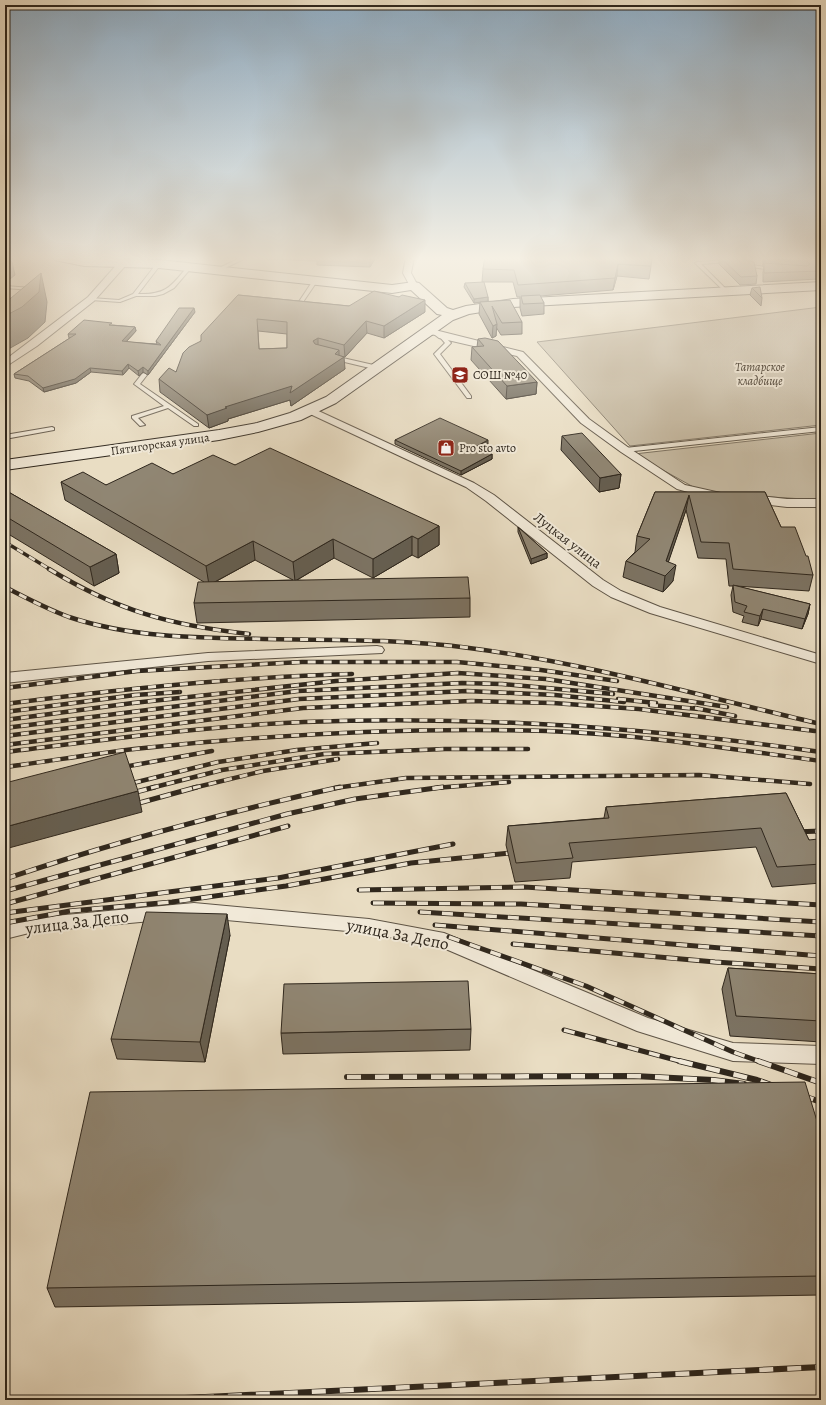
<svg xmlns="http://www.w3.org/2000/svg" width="826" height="1405" font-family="Alegreya,serif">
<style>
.green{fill:#c9bea7;stroke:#7c7262}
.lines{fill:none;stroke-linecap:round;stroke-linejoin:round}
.service-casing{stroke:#5e5446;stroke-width:2}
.minor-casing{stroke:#5e5446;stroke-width:2}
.secondary-casing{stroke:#2f271d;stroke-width:2}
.service{fill:#f1e9d8;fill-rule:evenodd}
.minor{fill:#f1e9d8;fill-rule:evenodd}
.secondary{fill:#f1e9d8;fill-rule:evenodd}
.rail-far3-casing{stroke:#2f271d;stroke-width:3.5}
.rail-far2-casing{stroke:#2f271d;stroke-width:4.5}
.rail-far1-casing{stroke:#2f271d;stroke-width:5}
.rail-casing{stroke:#2f271d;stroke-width:6}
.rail-far3{stroke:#f1e9d8;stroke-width:2.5;stroke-dasharray:7;stroke-linecap:butt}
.rail-far2{stroke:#f1e9d8;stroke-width:3;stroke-dasharray:8;stroke-linecap:butt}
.rail-far1{stroke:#f1e9d8;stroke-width:3.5;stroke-dasharray:11;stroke-linecap:butt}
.rail{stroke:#f1e9d8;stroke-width:4.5;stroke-dasharray:14;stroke-linecap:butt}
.wall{fill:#7c7363;stroke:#2f271d;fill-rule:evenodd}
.shaded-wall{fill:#655e50;stroke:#2f271d}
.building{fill:#908673;stroke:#2f271d;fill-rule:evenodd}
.labels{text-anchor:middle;stroke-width:4;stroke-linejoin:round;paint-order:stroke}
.far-park-label{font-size:12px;font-style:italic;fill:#564d40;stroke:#f1e9d8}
.far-poi-label{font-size:12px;fill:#2f271d;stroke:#f1e9d8;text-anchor:start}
.far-street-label{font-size:12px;fill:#2f271d;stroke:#f1e9d8}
.street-label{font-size:14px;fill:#2f271d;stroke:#f1e9d8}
.near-street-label{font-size:17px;fill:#2f271d;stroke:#f1e9d8}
</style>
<rect width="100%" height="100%" fill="#e9ddc3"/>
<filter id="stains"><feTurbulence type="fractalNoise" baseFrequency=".005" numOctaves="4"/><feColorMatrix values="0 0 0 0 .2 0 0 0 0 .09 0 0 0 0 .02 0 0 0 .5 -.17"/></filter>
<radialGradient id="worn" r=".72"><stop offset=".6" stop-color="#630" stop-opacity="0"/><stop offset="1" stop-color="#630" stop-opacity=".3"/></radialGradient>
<path class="green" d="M821,307v118l-191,21 -93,-104z
M821,433v67l-84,-5 -40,-6 -63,-35z"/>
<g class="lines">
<g class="service-casing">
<path id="service" d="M242,257h6l-29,14 -4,-1z
M730,260v2h-2l-27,2 26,26v2h-2l-30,-29 2,-1z
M157,263l4,1 -23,30c29,1 33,-8 50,-28l4,1 -18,21 -11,6 -8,2h-19l-16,6 -29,-2 -2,-1 2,-1 28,2 14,-6z
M745,264l28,4 2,1 -2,1 -30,-4v-1z
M314,279l4,1 -17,25h-10v-2h7z
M5,286l27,2 2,1 -2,1 -27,-2z
M442,334l9,9 -11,11 31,42v2h-4l-33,-44 11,-11 -6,-7z
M334,356l44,10 3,2 -3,2 -46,-11 -1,-1z
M144,373l3,2 -7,9 58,40v2h-4l-26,-18 -30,10 7,7 -5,1 -8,-8v-2l32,-10 -30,-22 8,-10z
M52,427l2,1v2l-49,9v-4z
M821,427v4l-196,21 -3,-2 3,-2z"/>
</g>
<g class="minor-casing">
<path id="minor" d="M406,257h8l-3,16 7,13 -1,2h-6l-8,-15z
M123,260l3,1v4l-32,36 -57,45 -32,21v-7l83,-63 32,-36z
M427,328l96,24 66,67 40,29 56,37 40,9 2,3 -6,4 -44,-12 -56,-37 -40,-29 -64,-67 -78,-18 -4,-3 -11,-2v-4z
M312,408l162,75 20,12 109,85 18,11 39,16 161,48v9l-171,-51 -39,-16 -18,-11 -107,-85 -20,-14 -158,-74 -1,-2z
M749,495l38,4h34v8h-34l-42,-5 -2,-3z
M377,646l5,1 2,3 -2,3 -174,8 -203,22v-10l203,-20z
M194,903l175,16 75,14 204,85 85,25 88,3v18l-88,-3 -96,-30 -196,-84 -72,-14 -175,-16 -161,15 -28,7v-14l28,-7z"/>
</g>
<g class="secondary-casing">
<path id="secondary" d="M53,257l106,3 233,25 22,-3 5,1 28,25 6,2 13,-4 47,-7 308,-17v8l-308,17 -44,7 -16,6 -117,83 -35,17 -43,12 -39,8 -214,30v-10l214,-30 38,-7 33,-10 36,-16 116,-82 -5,-1 -26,-24 -19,3 -233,-25 -75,-2 -29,-6z"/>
</g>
<use href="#service" class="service"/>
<use href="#minor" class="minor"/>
<use href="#secondary" class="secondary"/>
<g class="rail-far3-casing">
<path id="rail-far3" d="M5,542l46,28"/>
</g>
<g class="rail-far2-casing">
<path id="rail-far2" d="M49,569c69,42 120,56 200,65
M5,587c21,11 42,22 64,30 63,21 130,21 195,22 68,1 137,0 205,9 119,15 235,49 352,76
M5,688l132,-17 165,-9h155l84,8 76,11
M618,699l38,4
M5,704c115,-15 231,-27 347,-30
M650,705l49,4
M695,708l40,8
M5,712l130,-17 45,-3
M5,720l128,-17 203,-22 122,-8 88,6 181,28
M5,728l293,-37 164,-8 40,1 111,10
M5,736l294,-37 168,-8 88,4 69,7
M5,745l298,-37 168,-7 82,2 86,6 176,22
M5,752c99,-12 199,-26 299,-30 173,-7 346,6 517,30
M5,767c46,-6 92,-14 139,-19 133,-14 269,-21 403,-17 92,3 183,18 274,30
M118,768l94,-17
M133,783l85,-21 79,-12 80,-7
M151,788l71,-18 102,-16 121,-5h83
M193,788l70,-17 75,-12
M335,788l71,-10 293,-3 111,9
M435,788l74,-6"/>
</g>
<g class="rail-far1-casing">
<path id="rail-far1" d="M136,792l19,-5
M139,803l58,-16
M793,832l28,-1
M5,879c109,-37 222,-67 335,-92
M359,890l165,-3 297,18
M5,891l282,-77 68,-15 88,-12
M373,903l148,1 300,18
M5,904l283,-78
M420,912l401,24
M5,913l273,-35 175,-34
M5,923l65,-12 102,-9 114,-16 125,-23 109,-11
M435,925l386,31
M449,937l137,49 147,66 28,10
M513,944l202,18 106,7
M564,1030l119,32"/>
</g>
<g class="rail-casing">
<path id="rail" d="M679,1061l78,19 17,6
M758,1061l63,22
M347,1077l287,-1 79,4 31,4
M800,1095l21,7
M144,1400l677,-33"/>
</g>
<use href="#rail-far3" class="rail-far3"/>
<use href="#rail-far2" class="rail-far2"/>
<use href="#rail-far1" class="rail-far1"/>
<use href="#rail" class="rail"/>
</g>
<path class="wall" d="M267,257h109l-6,10 -53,-2v-4l-50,-2z
M485,257l166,9 -2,13 -32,-3 -4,14 -73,6 4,7v11l-22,2 -2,-8v-11h-3l-4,-15h-31l1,-13z
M702,257h50v4l5,15 -1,8 -16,1 -21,-21v-5h-5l-2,-1z
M763,257h53l4,14 -2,8 -55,3v-10l1,-5h-1z
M465,283l23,14v4l34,21v12l-21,1 -5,-8v9l-4,2 -13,-24 1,-12 -6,1 -10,-16z
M752,288l10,10 -1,8 -11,-11z
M238,295l111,11 50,-9 26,15 -41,26 -17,-5 -22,24 -5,-1 5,13 -54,37 -1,-6 -62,19v2l-19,7 -49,-36 -1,-13 17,-7zM258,331l29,3v14l-28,1z
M195,312l-47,63 -5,-3 -4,4 -10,-8 -6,7 -32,-3 -15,11 -32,9 -15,-11 -14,-3 -1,-4 56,-36h-1l-1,-4 44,-9 23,2 1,4 -10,11 31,2 -1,-3z
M478,339l59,43 -1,12 -30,5 -35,-39 1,-13h5z
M562,436l59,38 -2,14 -20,4 -38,-42z
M395,440l93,4 -8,5 12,5v5l-31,16 -66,-31z
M235,465l204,61v19l-21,13 -6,-3 -39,23 -39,-20 -37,22 173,18v19l-273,6 -3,-20 10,-21 -139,-82 -4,-18 45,3 67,-11zM255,560l38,20 -78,2z
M5,490l111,64 3,19 -25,13 -89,-54z
M655,492h110l16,35 32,48 -4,16 -73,-5 74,18 -2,10 -6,15 -41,-10 -3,7 -16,-4 2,-6 -11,-4 -2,-17 2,-9h-4l-3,-27 -28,-1 -12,-48 -18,52 5,19 -10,11 -40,-15 3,-16 9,-9 2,-16z
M819,503h2v15l-4,-6z
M518,527l29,26v5l-16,6 -13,-32z
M786,793l23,47 12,5v38l-49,4 -16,-40 -184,15 -2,16 -55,4 -9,-37 2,-19 96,-8 2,-11z
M230,935l-25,127 -88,-3 -6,-20z
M728,968l93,6v68l-91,-6 -8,-47z
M471,1029l-1,21 -187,4 -2,-21z
M821,1134v161l-766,12 -8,-19z"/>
<path class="shaded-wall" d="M5,257h6l4,18 -10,8z
M370,257h6l-6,10z
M618,264l-1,12 -4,14 2,-12z
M41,273l6,29 -2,20 -17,16 -23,13v-35z
M488,297v4l-14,2v-4z
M425,300v12l-41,26v-12z
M194,308l1,4 -47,63v-4z
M366,321l1,12 -22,24 -1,-12z
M497,324l-1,12 -4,2 1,-12z
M135,327l1,4 -13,14 -1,-4z
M318,338v13l-5,-10z
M339,350v10l5,-3 1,12 -54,37 -1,-6 -62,19v2l-19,7 -2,-13 128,-61z
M128,364l1,4 -6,7 -1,-4z
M143,367v5l-4,4 -1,-5z
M90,368l1,4 -15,11 -32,9 -1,-4z
M537,382l-1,12 -30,5 1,-13z
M488,440v4l-13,7v-4z
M492,454v5l-31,16v-4z
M621,474l-2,14 -20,4 1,-14z
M689,495l-3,15 -22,65 2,-14z
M439,526v19l-21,13v-19z
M412,536v19l-39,23v-19z
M333,539l1,19 -39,23 -2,-19z
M253,541l2,19 -46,25 -3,-19z
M547,553v5l-16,6v-5z
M116,554l3,19 -25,13 -4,-19z
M676,565l-3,16 -10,11 2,-16z
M810,604l-2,10 -6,15 3,-10z
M763,609l-2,10 -3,7 2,-10z
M138,791l4,21 -137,37v-22z
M227,914l3,21 -25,127 -5,-20z"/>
<path class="building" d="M485,257h167l-1,9 -33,-2 -3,14 -97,7 -4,-15 -31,-1z
M720,257h13l21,5 3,14 -16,1z
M764,257h52l4,14 -56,2v-10l43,3 3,-2 -3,-3 -43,-3z
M41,273l-2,19 -17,15 -17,9v-13z
M484,282l4,15 -14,2 -9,-16z
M760,287l2,11 -10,-10z
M374,291l25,6 3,-2 23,5 -41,26 -18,-5 -22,24 -26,-7 -5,3 2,3 24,6 -4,4 9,3 -54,36 2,-7 -67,21 2,1 -20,7 -48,-36 10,-11 7,4 7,-19 6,-6 12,-6v-6l37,-40 111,11zM257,319l30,3v26l-28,1z
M540,295l4,8 -21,1 -2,-8z
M510,300l12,22 -20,1 -10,-17 5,18 -4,2 -13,-24z
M179,308h15l-46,63 -5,-4 -5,4 -10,-7 -6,7 -32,-3 -15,11 -32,9 -15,-12 -14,-2 62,-40h-8l16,-14 28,3 -3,2 26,2 -13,14 39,4 -5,-4z
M485,338l13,3 39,41 -30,4 -35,-39 12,-1 -6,-7z
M440,418l48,22 -13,7 17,7 -31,17 -66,-31z
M582,433l39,41 -21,4 -38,-42z
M270,448l169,78 -21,13 -6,-3 -39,23 -40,-20 -40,23 -40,-21 -47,25 -145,-84 22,-10 23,13 46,-22 21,11 40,-19 22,10z
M5,490l111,64 -26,13 -85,-51z
M655,492h110l16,35h14l11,29h2l5,19 -80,-6 -4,-26 -28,-1 -12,-47 -23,66 10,4 -11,11 -39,-15 24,-22 -13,-3z
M518,527l29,26 -16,6z
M468,577l2,21 -276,5 4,-21z
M733,585l77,19 -5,15 -42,-10 -3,7 -16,-4 3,-6 -12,-4z
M125,752l13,39 -133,36v-44z
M786,793l23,47 9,-1 3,6v19l-44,3 -16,-39 -192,15 4,15 -57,5 -8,-37 101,-8 -3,-11z
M146,912l81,2 -27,128 -89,-3z
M728,968l93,6v47l-85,-5z
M468,981l3,48 -190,4 3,-49z
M805,1082l16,52v142l-774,12 43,-196z"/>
<linearGradient id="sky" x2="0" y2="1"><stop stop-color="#8facc3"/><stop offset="0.57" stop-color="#f5f0e4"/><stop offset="1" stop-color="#f5f0e4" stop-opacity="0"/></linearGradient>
<rect width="826" height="454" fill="url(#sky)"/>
<defs>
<g id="school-square" transform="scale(0.9)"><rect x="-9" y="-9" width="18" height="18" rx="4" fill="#8f2418" stroke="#f1e9d8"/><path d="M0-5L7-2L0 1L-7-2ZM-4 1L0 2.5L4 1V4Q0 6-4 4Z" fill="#fff"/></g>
<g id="shop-square" transform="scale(0.9)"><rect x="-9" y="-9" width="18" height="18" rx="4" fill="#8f2418" stroke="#f1e9d8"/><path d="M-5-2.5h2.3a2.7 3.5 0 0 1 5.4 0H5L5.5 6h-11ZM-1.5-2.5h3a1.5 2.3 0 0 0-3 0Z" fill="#fff"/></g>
</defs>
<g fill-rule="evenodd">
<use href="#school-square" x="460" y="375"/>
<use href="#shop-square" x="446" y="448"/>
</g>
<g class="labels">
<g class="far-park-label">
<text x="760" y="371">Татарское<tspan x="760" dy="14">кладбище</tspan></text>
</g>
<g class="far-poi-label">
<text x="473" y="379">СОШ №40</text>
<text x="459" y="452">Pro sto avto</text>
</g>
<g class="far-street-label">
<text transform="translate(160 444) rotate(-8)" y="4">Пятигорская улица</text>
</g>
<g class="street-label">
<text transform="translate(568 540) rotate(38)" y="5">Луцкая улица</text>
</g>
<g class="near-street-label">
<text transform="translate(77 922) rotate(-7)" y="6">улица За Депо</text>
<text transform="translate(398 934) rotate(11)" y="6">улица За Депо</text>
</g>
</g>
<rect width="826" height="1405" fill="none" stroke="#e9ddc3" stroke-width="20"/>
<rect x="6" y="6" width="814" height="1393" fill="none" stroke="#2f271d" stroke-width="2"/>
<rect x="10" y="10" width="806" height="1385" fill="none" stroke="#2f271d"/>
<rect width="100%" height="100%" filter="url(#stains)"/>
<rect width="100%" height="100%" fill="url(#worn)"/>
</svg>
